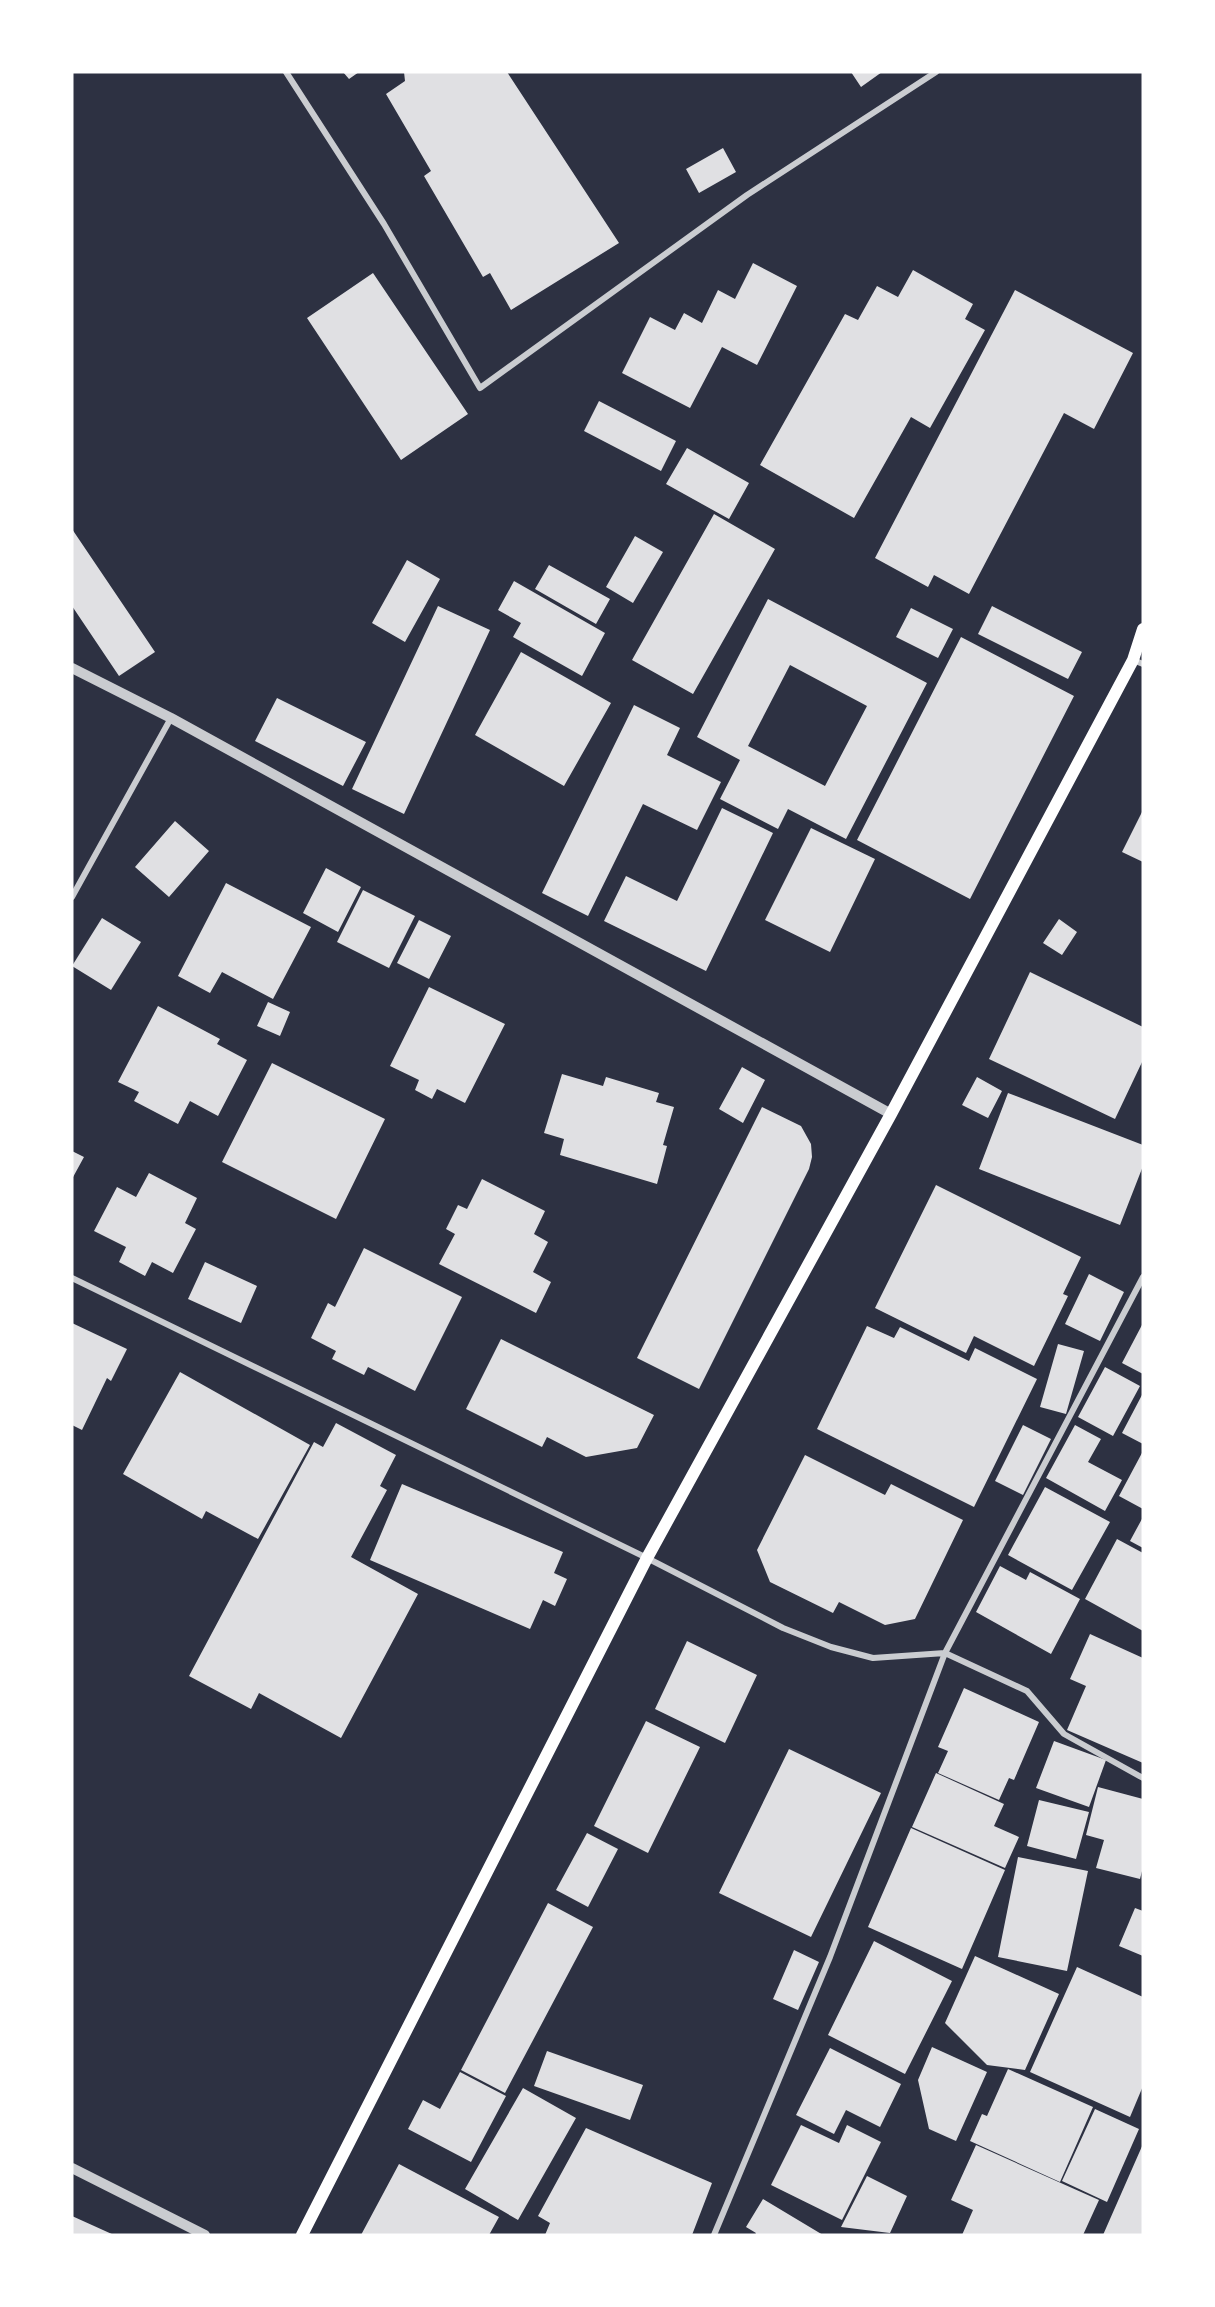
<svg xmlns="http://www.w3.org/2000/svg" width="1215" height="2307" font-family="Lato,sans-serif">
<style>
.building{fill:#e0e0e3;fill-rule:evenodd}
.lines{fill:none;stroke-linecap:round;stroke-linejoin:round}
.minor{stroke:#caccd0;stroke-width:6}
.tertiary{stroke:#caccd0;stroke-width:10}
.secondary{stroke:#fff;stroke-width:12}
</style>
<rect width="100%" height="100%" fill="#2d3142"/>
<path class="building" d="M343,72h16l-10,7z
M404,72h103l112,171 -108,67 -21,-37 -7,4 -59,-101 7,-5 -45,-77 19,-13z
M851,72h31l-21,15z
M723,148l13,24 -37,21 -13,-24z
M753,263l44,23 -40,79 -35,-18 -32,61 -68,-35 28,-56 25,13 9,-17 18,10 16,-33 17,9z
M913,270l60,34 -8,15 20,11 -55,98 -19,-11 -57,101 -94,-53 85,-151 13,6 19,-34 21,11z
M373,273l95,141 -67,46 -94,-142z
M1015,290l118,63 -39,76 -30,-16 -95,181 -35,-19 -6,12 -53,-29z
M599,401l77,40 -15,30 -77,-40z
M687,448l62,35 -20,36 -63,-35z
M714,514l61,35 -82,145 -61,-34z
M72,529l83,123 -36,24 -47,-70z
M635,536l28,16 -30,51 -27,-16z
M407,560l33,19 -35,63 -33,-19z
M549,565l61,34 -14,25 -61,-35z
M514,581l91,52 -23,43 -69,-39 8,-14 -23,-13z
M768,599l159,84 -81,156 -58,-30 -10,20 -58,-30 20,-39 -43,-23zM790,665l77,41 -42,80 -77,-40z
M438,606l52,24 -86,184 -52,-25z
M992,606l90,46 -14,27 -90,-45z
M911,608l42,21 -15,29 -42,-21z
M961,637l113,59 -104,203 -113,-59z
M521,652l90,51 -47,83 -89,-51z
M277,698l89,44 -23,44 -88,-45z
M634,705l46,23 -13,27 54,27 -24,48 -54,-26 -55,112 -46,-23z
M722,808l51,25 -67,138 -102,-50 22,-45 51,25z
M1143,810v52l-21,-10z
M175,821l34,30 -40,46 -34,-30z
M811,828l64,31 -45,93 -65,-32z
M326,868l35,19 -23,45 -35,-19z
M226,883l85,44 -38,72 -51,-27 -12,21 -32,-17z
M363,890l52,26 -26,52 -52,-26z
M102,918l39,24 -30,48 -39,-24z
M1059,919l18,13 -15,23 -19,-12z
M419,920l32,16 -22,43 -32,-16z
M1030,972l113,55v33l-28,59 -126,-60z
M429,987l76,37 -40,79 -28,-14 -5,10 -17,-9 4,-10 -29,-14z
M268,1002l22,10 -10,24 -23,-10z
M158,1006l62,33 -3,5 30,16 -29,56 -28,-15 -12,23 -44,-23 5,-9 -21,-10z
M272,1063l113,56 -49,100 -114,-57z
M742,1067l23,13 -22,43 -24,-14z
M562,1074l41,12 3,-9 53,16 -3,9 18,5 -11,38 4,1 -10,38 -97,-29 4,-16 -20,-6z
M977,1077l25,14 -14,27 -26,-13z
M1008,1093l135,52v21l-23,59 -141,-56z
M762,1107l39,19 10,18 1,13 -3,12 -110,220 -62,-31z
M72,1151l12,6 -12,22z
M149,1173l48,25 -12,25 11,6 -23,44 -21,-11 -7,14 -26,-14 7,-15 -32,-16 23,-44 19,10z
M482,1179l63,32 -11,23 14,8 -15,30 18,10 -15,31 -97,-49 16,-30 -9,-5 12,-24 9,4z
M936,1185l145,72 -18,37 5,2 -34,70 -60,-30 -8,17 -91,-45z
M364,1248l98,49 -47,94 -47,-24 -4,8 -32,-16 4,-8 -25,-13 17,-35 7,4z
M205,1262l52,24 -16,37 -53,-24z
M1089,1274l35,18 -24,49 -35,-17z
M72,1323l55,26 -16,32 -4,-3 -25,52 -10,-5z
M1143,1323v51l-21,-11z
M867,1326l27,12 6,-11 69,34 6,-13 62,31 -63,128 -157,-78z
M501,1339l153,76 -17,33 -51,9 -39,-20 -5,10 -76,-38z
M1058,1344l26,7 -18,63 -26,-7z
M1105,1367l35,19 -27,50 -35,-19z
M180,1372l130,73 -52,94 -52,-28 -4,8 -79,-45z
M1143,1393v51l-21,-11z
M336,1423l60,32 -16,31 7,4 -36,67 67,37 -77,144 -82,-45 -8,16 -62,-33 125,-234 9,5z
M1023,1425l28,14 -28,56 -28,-14z
M1075,1425l26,14 -13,23 34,18 -17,31 -59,-33z
M1143,1451v58l-24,-13z
M805,1455l80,40 6,-11 72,36 -48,99 -30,6 -46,-23 -6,11 -63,-31 -13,-32z
M402,1484l161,68 -9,21 13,6 -12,27 -12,-6 -13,29 -160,-69z
M1045,1487l65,35 -38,68 -64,-35z
M1143,1517v31l-13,-7z
M1117,1539l26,14v78l-58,-32z
M1000,1566l26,14 4,-8 50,27 -29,55 -75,-42z
M1090,1634l53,24v105l-76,-33 19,-44 -16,-7z
M687,1641l70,34 -32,68 -70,-34z
M964,1688l75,34 -25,58 -5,-2 -10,22 -61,-27 10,-22 -10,-4z
M646,1721l54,26 -52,106 -54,-27z
M1054,1741l52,19 -17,47 -53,-19z
M789,1749l92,44 -70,144 -92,-44z
M936,1773l68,31 -10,22 25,11 -14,31 -93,-41z
M1098,1787l45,12v68l-3,12 -44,-11 8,-28 -18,-5z
M1039,1800l50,12 -13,47 -49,-13z
M911,1828l94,42 -43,99 -94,-42z
M587,1833l31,16 -30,58 -32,-17z
M1018,1857l70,14 -21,100 -69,-14z
M548,1903l45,24 -88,166 -44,-23z
M1135,1908l8,3v45l-24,-10z
M874,1941l78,40 -47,93 -77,-39z
M794,1950l25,12 -21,48 -25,-11z
M975,1956l84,38 -34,76 -38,-5 -42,-42z
M1077,1967l66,30v89l-13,31 -100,-45z
M932,2047l55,25 -31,69 -27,-12 -11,-49z
M830,2048l71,36 -21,43 -34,-17 -12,24 -38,-19z
M547,2051l96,34 -13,35 -96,-34z
M1008,2069l85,38 -33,75 -90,-41 12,-27 5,2z
M460,2072l46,24 -35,66 -63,-33 15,-29 17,9z
M523,2088l53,30 -58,102 -53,-31z
M1095,2109l44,20 -32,73 -45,-21z
M801,2125l38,18 8,-18 34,17 -39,78 -71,-35z
M586,2128l126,55 -20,52h-147l5,-12 -12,-7z
M1143,2144v91h-40z
M976,2145l123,55 -16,35h-121l11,-25 -22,-10z
M399,2164l100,53 -10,18h-128z
M867,2176l40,20 -17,37 -49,-6z
M763,2199l60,36h-68l1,-2 -10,-6z
M72,2216l42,19h-42z"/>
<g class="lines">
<path class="minor" d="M286,72l98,152 96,164 267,-193 189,-123
M1133,660l10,4
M72,897l99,-179
M72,1278l575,280 136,70 48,19 42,11 72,-5 82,38 37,43 79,44
M714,2235l116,-278 115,-304 198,-376"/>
<path class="tertiary" d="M72,668l99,50 720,396
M72,2168l133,67"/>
<path class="secondary" d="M302,2235l345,-677 244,-444 242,-454 10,-31"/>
</g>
<rect width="1215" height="2307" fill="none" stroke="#ffffff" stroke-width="147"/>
</svg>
